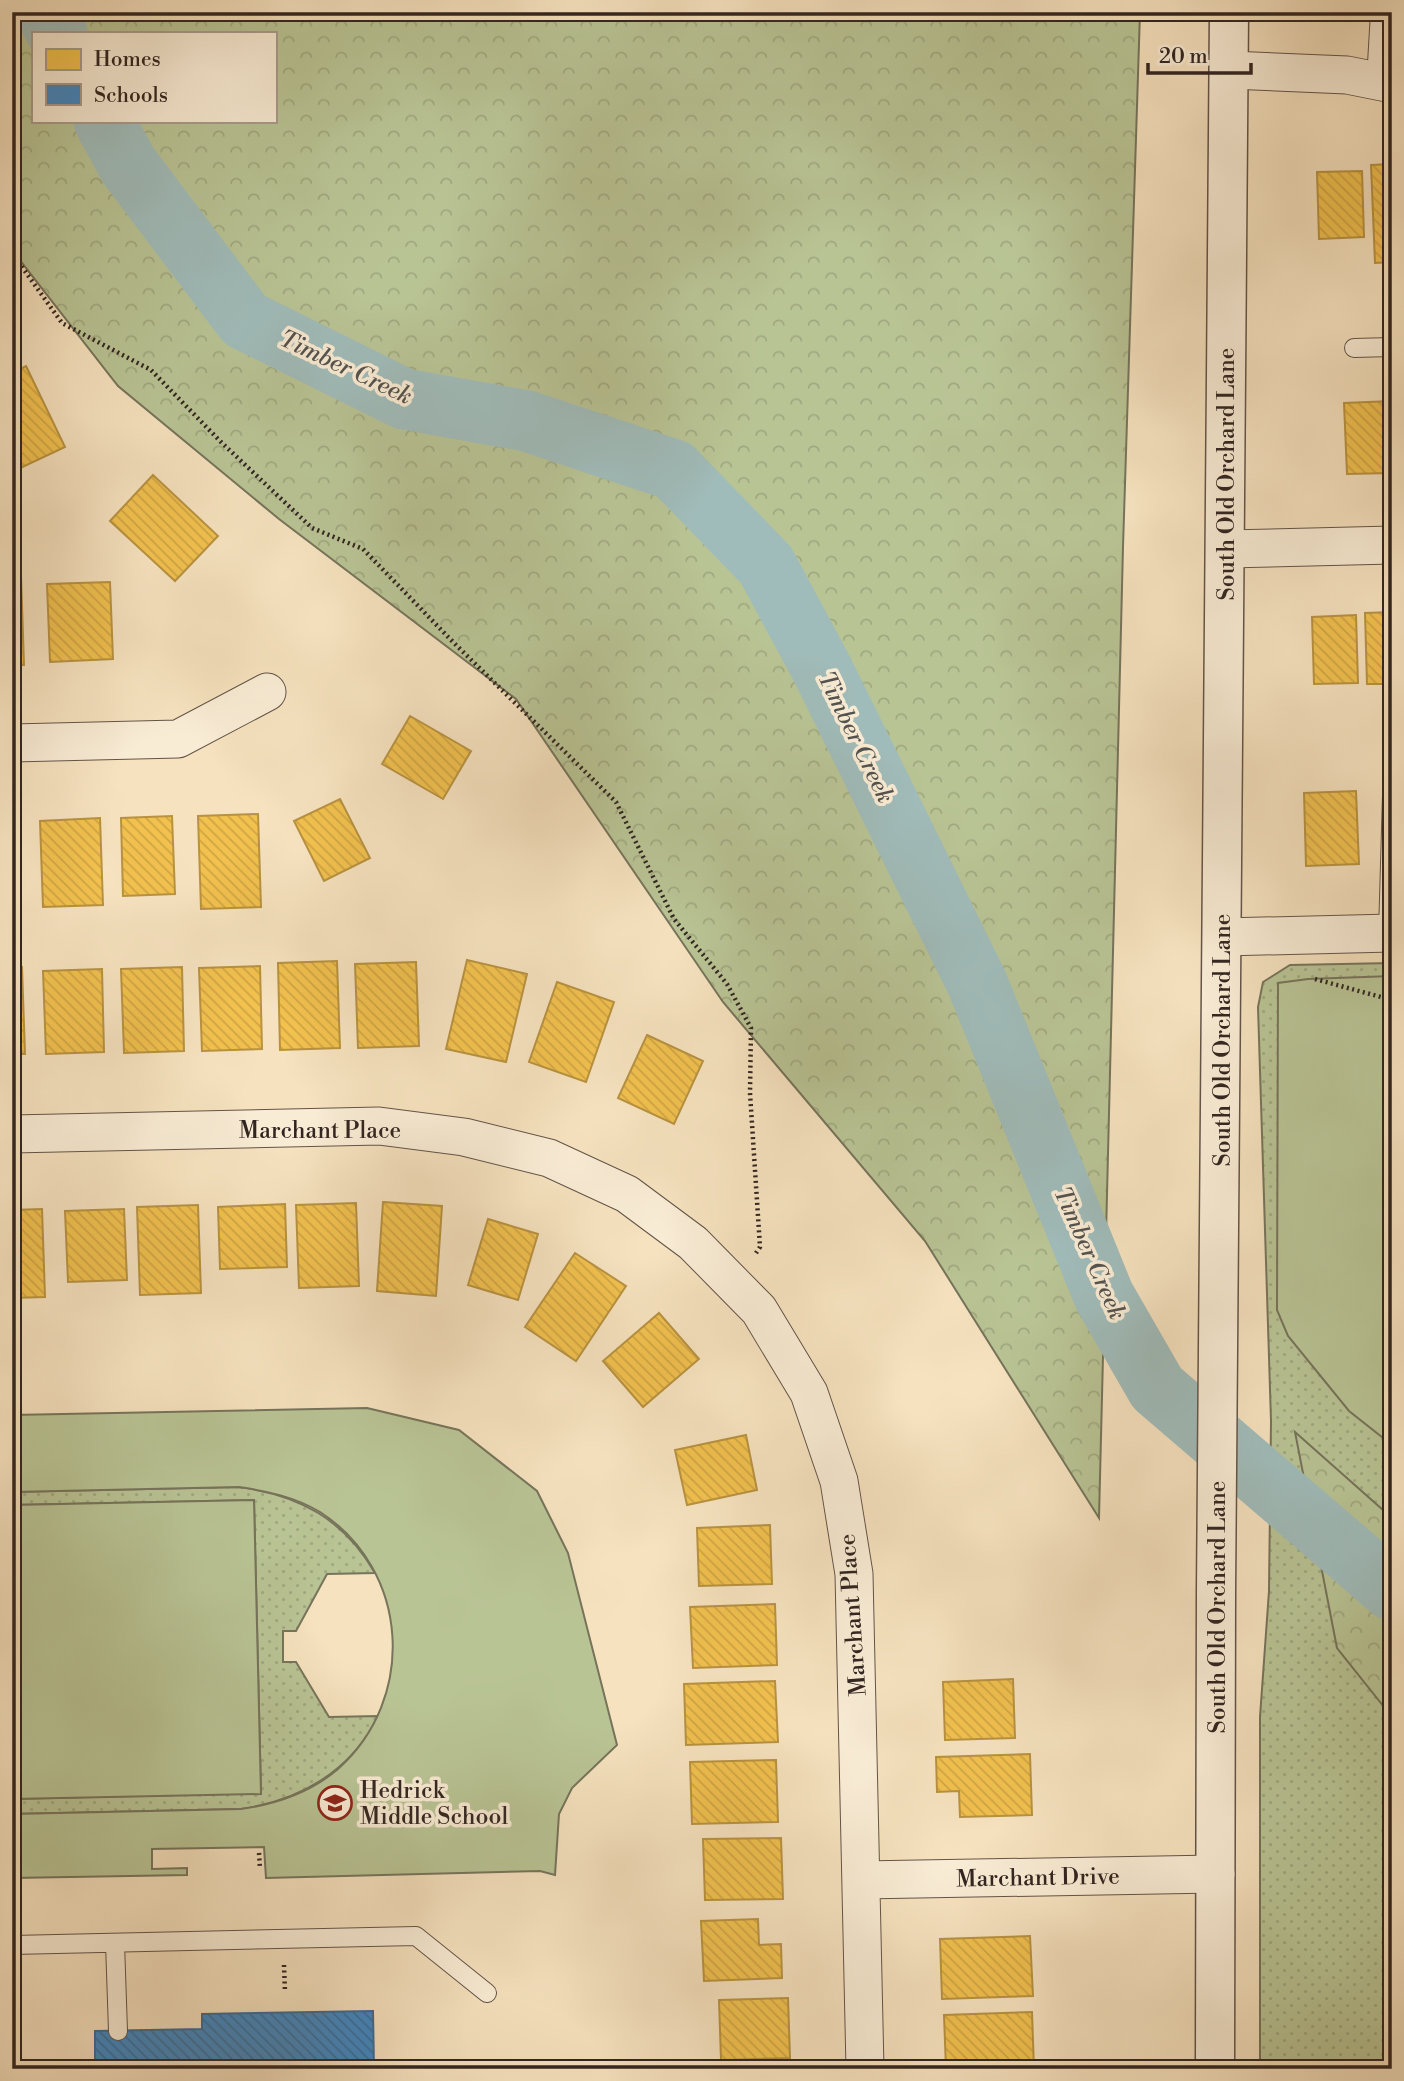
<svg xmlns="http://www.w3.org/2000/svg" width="1404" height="2081" font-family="'Libre Bodoni',serif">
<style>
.grass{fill:url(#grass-dots);stroke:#76745b;stroke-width:2}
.forest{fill:url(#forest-crowns);stroke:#76745b;stroke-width:2;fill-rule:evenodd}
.park{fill:#b9c495;stroke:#76745b;stroke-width:2}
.homes{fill:url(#homes-back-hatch);stroke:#b89240;stroke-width:2}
.schools{fill:url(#schools-back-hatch);stroke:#3b6a94;stroke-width:2}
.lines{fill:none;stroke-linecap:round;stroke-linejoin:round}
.river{stroke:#a0bcba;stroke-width:61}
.service-casing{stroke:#635448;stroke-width:20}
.minor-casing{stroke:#635448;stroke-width:39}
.tertiary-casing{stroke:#635448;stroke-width:41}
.path{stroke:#322521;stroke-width:4.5;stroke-dasharray:2 3.5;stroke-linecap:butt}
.service{stroke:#f9ecd5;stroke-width:18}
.minor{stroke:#f9ecd5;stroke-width:37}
.tertiary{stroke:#f9ecd5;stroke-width:38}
.labels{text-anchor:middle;stroke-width:7;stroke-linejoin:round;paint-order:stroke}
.street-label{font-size:23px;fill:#322521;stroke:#f9ecd5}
.poi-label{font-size:23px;fill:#322521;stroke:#f9ecd5;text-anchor:start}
.water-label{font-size:24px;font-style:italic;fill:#53524f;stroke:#f9ecd5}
</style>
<defs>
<pattern id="grass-dots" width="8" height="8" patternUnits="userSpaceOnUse" patternTransform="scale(1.75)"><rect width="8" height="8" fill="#b9c495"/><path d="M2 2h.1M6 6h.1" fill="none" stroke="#a0a880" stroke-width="1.8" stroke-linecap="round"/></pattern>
<pattern id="forest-crowns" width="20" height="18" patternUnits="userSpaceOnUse" patternTransform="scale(1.75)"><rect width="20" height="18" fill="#b9c495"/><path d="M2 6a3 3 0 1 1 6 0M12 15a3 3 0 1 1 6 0" fill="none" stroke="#a0a880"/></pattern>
<pattern id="homes-back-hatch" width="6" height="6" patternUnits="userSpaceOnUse" patternTransform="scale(1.75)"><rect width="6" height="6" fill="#f2c14e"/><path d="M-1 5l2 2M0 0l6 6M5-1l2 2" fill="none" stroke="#d0a644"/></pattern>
<pattern id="schools-back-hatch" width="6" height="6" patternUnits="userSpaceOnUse" patternTransform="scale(1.75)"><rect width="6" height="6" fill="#3f88c5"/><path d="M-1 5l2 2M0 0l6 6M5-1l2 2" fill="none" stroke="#356fa0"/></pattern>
</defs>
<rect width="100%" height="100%" fill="#f6e2bf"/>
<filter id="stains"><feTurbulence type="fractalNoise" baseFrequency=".00286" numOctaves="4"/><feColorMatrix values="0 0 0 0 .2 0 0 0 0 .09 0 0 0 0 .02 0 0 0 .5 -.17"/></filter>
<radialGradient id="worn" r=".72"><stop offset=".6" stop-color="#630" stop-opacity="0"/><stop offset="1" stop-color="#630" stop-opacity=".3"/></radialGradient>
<path class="grass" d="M1392,963v1106h-132v-352l9,-126 2,-170 -13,-414 5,-25 27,-17z
M239,1487c60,8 105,32 136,86l-48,1 -31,57h-13v31h13l33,55 49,-1c-26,55 -79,85 -137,93l-229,5v-15l249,-6 -7,-293 -242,5v-13z"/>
<path class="forest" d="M12,12h1128l-17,535 -24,971 -174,-277 -202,-239 -207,-303 -237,-180 -161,-133 -106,-136zM33,33h242v88h-242z
M1295,1432l97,86v199l-55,-69z"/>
<path class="park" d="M1392,976v469l-43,-34 -61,-75 -11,-26 1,-327 30,-4z
M367,1408l92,22 78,61 31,62 49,192 -45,43 -13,26 -4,61 -15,-4 -274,7 -2,-31 -112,2v20l35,-1v7l-175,3v-64l229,-5c36,-5 69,-16 97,-40 79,-70 72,-199 -18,-257 -25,-15 -53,-21 -81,-25l-227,5v-77z
M254,1500l7,294 -249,5v-294z"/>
<path class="homes" d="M1312,12h48v4l-48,2z
M1392,164v98l-17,1 -4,-98z
M1362,171l2,66 -45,2 -2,-67z
M26,366l39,81 -53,25v-99z
M1392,401v72l-45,1 -3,-71z
M153,475l65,61 -43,45 -65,-60z
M12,576h9l3,89h-12z
M110,582l3,77 -63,3 -3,-78z
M1392,612v72h-25l-2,-71z
M1356,615l2,68 -44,1 -2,-67z
M410,716l61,35 -28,48 -61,-35z
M1356,791l3,73 -53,2 -2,-73z
M340,799l30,59 -46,23 -30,-60z
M258,814l3,93 -60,2 -3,-93z
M172,816l3,78 -52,2 -2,-78z
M100,818l3,87 -60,2 -3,-86z
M12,819h3l3,74h-6z
M467,960l60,14 -21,88 -60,-13z
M337,961l3,87 -60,2 -2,-87z
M416,962l3,84 -61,2 -3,-84z
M260,966l2,83 -60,2 -3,-83z
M12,967h10l3,87h-13z
M182,967l2,84 -60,2 -3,-84z
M102,969l2,83 -58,2 -3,-83z
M557,982l57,20 -28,80 -57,-20z
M647,1035l56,26 -29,63 -56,-26z
M383,1202l59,4 -6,90 -59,-5z
M356,1203l3,83 -60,2 -3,-83z
M285,1204l2,63 -67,2 -2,-62z
M198,1205l3,88 -61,2 -3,-88z
M42,1209l3,88 -33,1v-88z
M124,1209l3,71 -59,2 -3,-71z
M488,1219l50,15 -20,66 -50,-15z
M575,1253l51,33 -50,75 -51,-34z
M659,1313l40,46 -56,48 -40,-46z
M746,1435l11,55 -70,15 -12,-55z
M770,1525l2,59 -73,2 -2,-58z
M775,1604l2,61 -84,3 -3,-61z
M1013,1679l2,59 -70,2 -2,-58z
M775,1681l3,61 -92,3 -2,-61z
M1030,1754l2,61 -72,2 -1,-26 -22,1 -1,-35z
M776,1760l2,62 -86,2 -2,-62z
M781,1838l2,61 -78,1 -2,-61z
M758,1919l1,26 22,-1 1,34 -78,3 -3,-60z
M1030,1936l3,60 -91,3 -2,-60z
M788,1998l2,60 -69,2 -2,-60z
M1032,2012l2,57h-88l-2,-54z"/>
<path class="schools" d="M12,1991h3l2,78h-5z
M373,2011l1,58h-279v-38l107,-2v-15z"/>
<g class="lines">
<path class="river" d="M46,12l11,21
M104,121l24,44 117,155 159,79 123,22 147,49 92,95 57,106 154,312 127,313 53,92 235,202"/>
<g class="service-casing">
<path id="service" d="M1376,81l4,-69
M1354,348l38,-1
M1388,933l4,-138
M115,1943l3,88
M12,1945l404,-9 71,57"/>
</g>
<g class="minor-casing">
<path id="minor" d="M1230,70l117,5 45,9
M1226,549l166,-4
M12,743l166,-4 89,-47
M1223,937l169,-4
M12,1134l367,-8 85,11 85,21 78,36 66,49 66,67 50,83 30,88 15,93 11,495
M861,1880l355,-6"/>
</g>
<g class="tertiary-casing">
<path id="tertiary" d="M1215,2069l1,-477 13,-1580"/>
</g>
<path class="path" d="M12,253l50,70 89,47 70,72 91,86 51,21 90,93 163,160 58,117 53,65 24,44 -1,65 10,154 -4,6
M1315,979l77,21
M259,1853l1,16
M284,1965l1,27"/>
<use href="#service" class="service"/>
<use href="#minor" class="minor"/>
<use href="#tertiary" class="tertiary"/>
</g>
<defs>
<g id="school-ring" transform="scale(1.75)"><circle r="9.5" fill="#f9ecd5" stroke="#8f2418" stroke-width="1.5"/><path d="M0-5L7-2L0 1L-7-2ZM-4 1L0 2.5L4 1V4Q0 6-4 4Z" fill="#8f2418"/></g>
</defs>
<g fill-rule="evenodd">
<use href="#school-ring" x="335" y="1803"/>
</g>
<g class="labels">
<g class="street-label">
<text transform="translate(1226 474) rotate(-90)" y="8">South Old Orchard Lane</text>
<text transform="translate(1222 1040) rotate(-90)" y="8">South Old Orchard Lane</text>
<text x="320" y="1138">Marchant Place</text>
<text transform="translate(1217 1607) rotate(-90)" y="8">South Old Orchard Lane</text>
<text transform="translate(852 1615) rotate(-94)" y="8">Marchant Place</text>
<text transform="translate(1038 1877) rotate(-1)" y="8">Marchant Drive</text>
</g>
<g class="poi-label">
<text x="360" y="1798">Hedrick<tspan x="360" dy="26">Middle School</tspan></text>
</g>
<g class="water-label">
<text transform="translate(346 367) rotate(25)" y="8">Timber Creek</text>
<text transform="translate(856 737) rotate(64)" y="8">Timber Creek</text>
<text transform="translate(1090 1253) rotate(66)" y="8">Timber Creek</text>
</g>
</g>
<rect width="1404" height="2081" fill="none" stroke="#f6e2bf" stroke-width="42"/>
<rect x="14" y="14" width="1376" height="2053" fill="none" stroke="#322521" stroke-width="3.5"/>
<rect x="21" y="21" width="1362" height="2039" fill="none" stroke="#322521" stroke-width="2"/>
<rect x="32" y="32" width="245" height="91" fill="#f9ecd5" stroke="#a99c8d" stroke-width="2"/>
<rect x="46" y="49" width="35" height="21" fill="#f2c14e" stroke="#a99c8d" stroke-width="2"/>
<text x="94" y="66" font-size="21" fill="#322521">Homes</text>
<rect x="46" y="84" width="35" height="21" fill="#3f88c5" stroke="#a99c8d" stroke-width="2"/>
<text x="94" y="102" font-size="21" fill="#322521">Schools</text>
<path d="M1148 63v10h103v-10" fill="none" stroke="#322521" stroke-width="3.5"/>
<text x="1159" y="63" font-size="21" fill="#322521" stroke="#f9ecd5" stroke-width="5" paint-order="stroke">20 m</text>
<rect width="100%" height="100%" filter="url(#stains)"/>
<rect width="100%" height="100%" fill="url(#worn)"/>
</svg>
